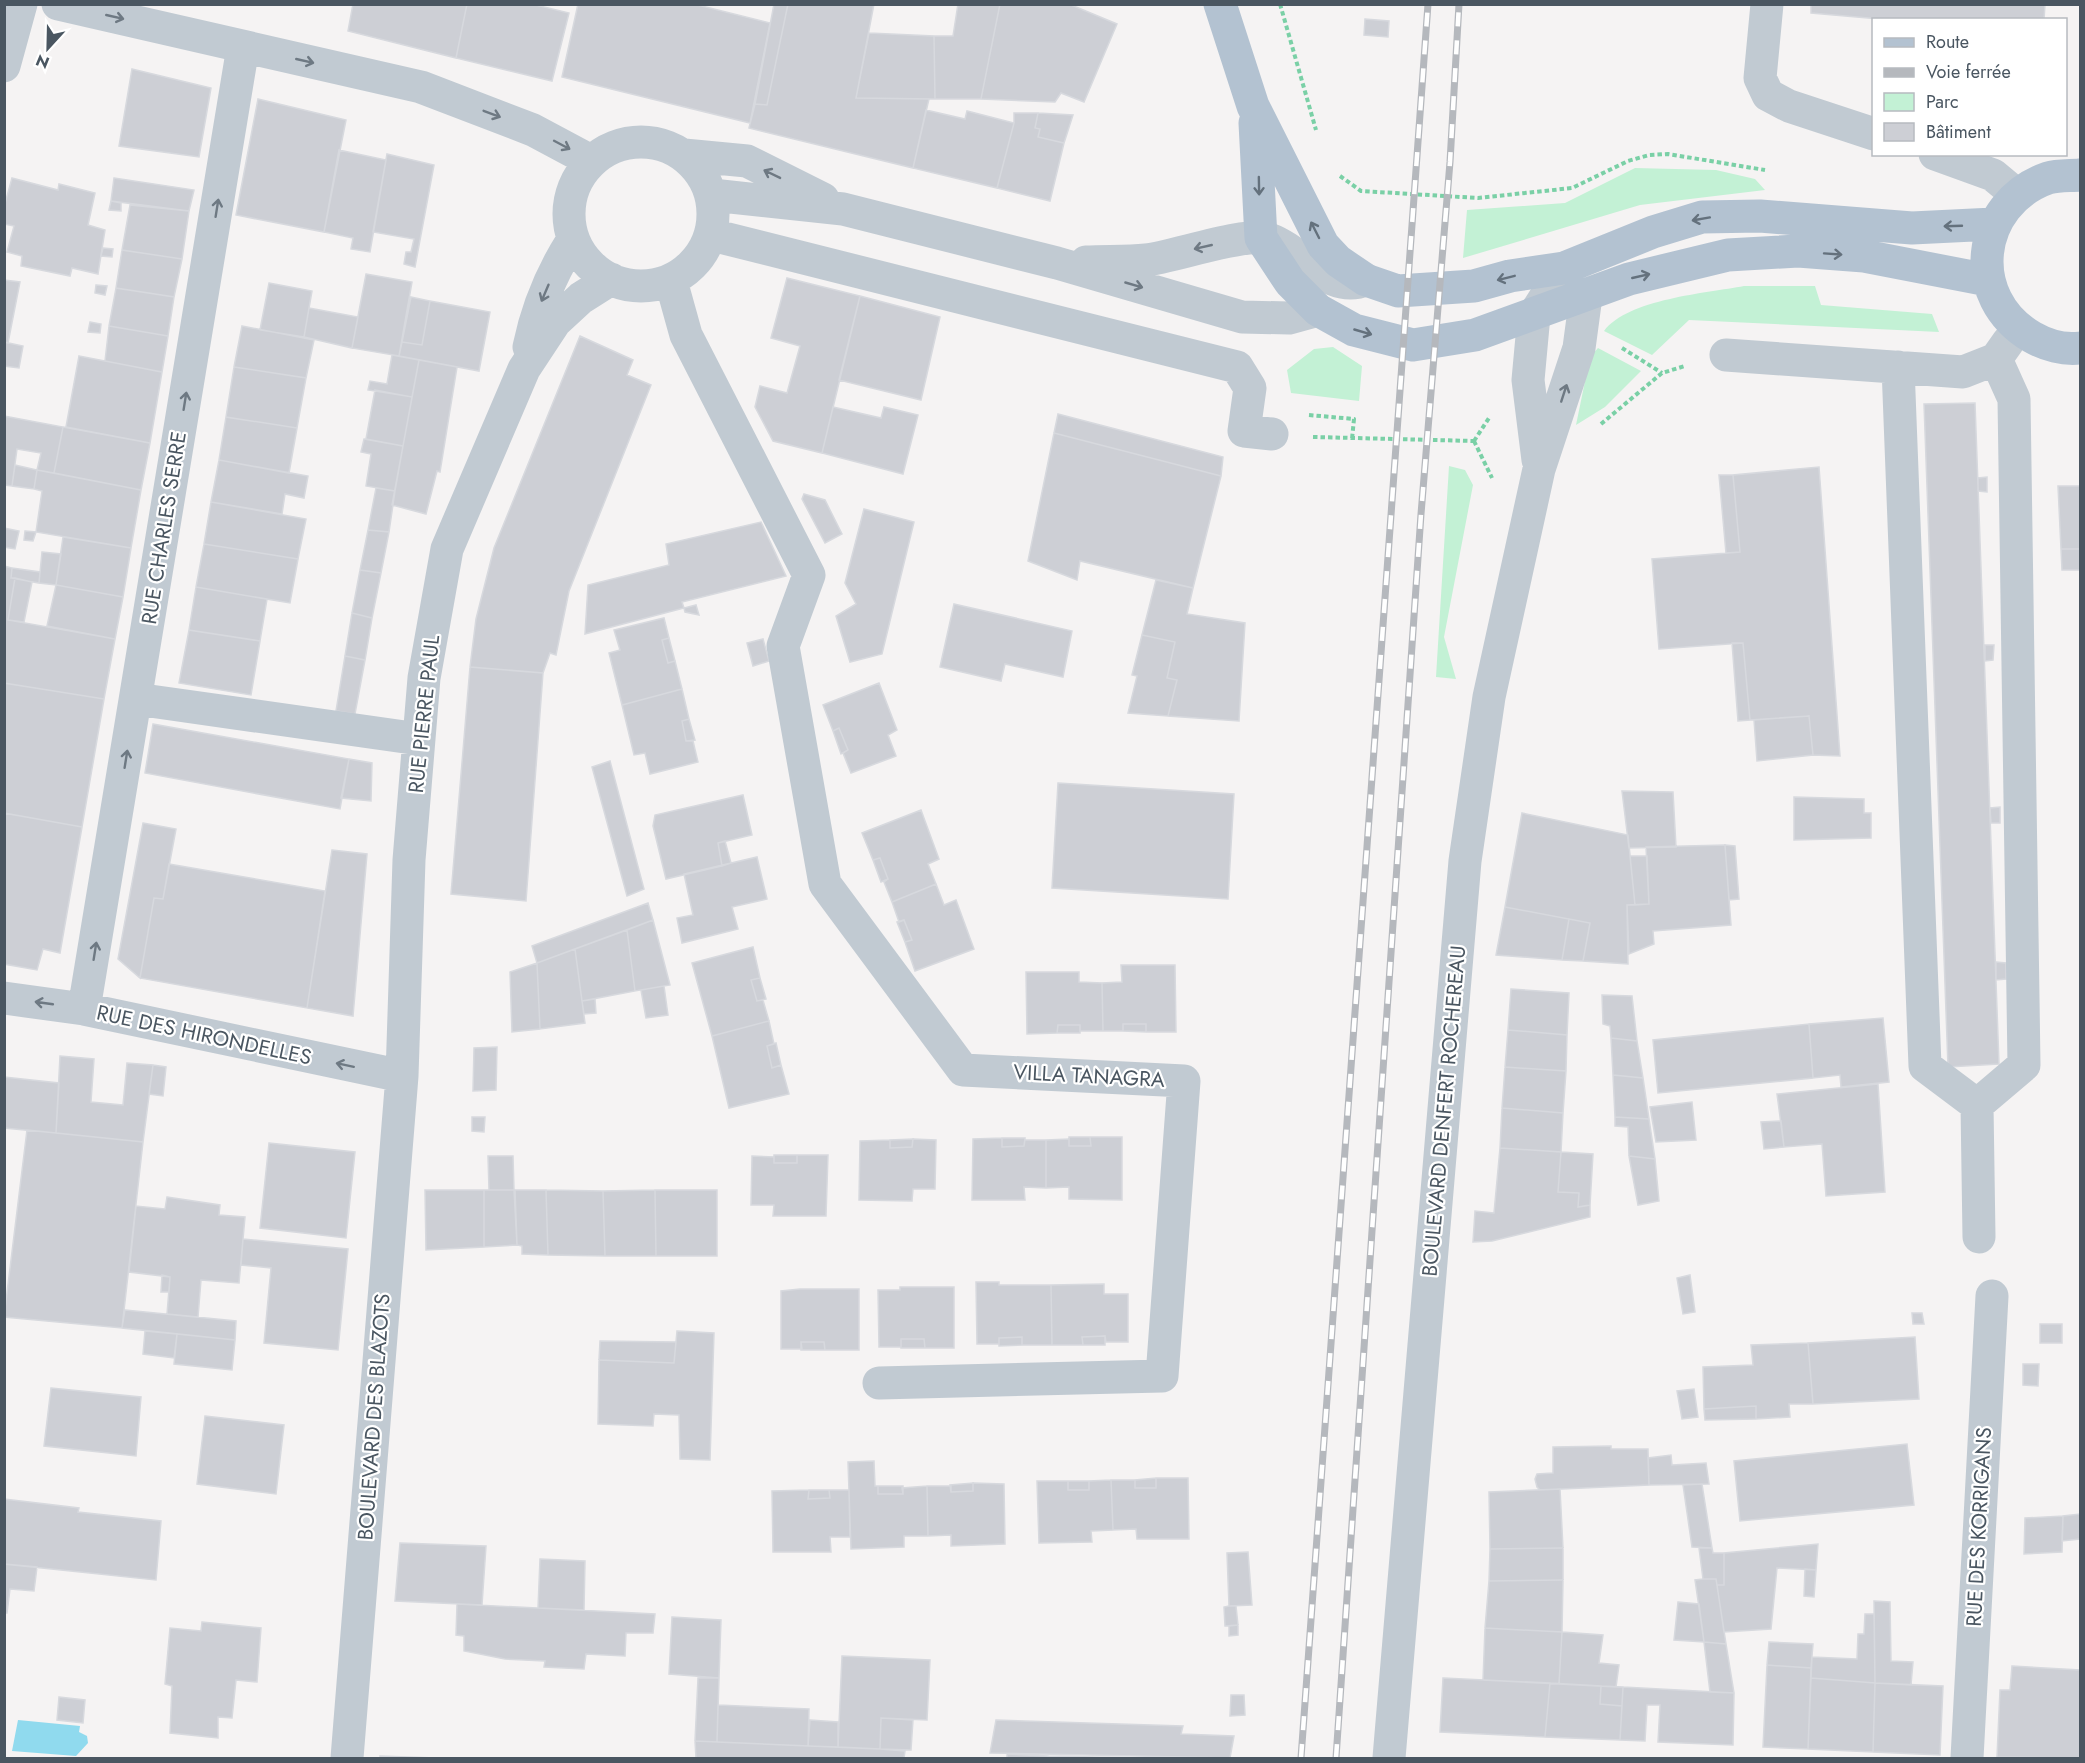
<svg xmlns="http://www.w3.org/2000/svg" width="2085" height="1763" font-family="Jost,sans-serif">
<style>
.green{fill:#c3f1d5}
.water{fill:#90daee}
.building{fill:#cdcfd5;stroke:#d7d9de;stroke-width:1.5}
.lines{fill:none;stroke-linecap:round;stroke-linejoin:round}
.path{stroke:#7ad0a6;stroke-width:4;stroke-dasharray:4.5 3;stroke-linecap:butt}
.minor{stroke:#c1cad2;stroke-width:33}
.major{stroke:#b3c2d1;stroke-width:33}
.rail-casing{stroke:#b5b8bd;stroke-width:7}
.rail{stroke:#fff;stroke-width:4.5;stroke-dasharray:14;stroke-linecap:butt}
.oneway{stroke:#6e7983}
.oneway2{stroke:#64717d}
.labels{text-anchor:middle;stroke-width:4.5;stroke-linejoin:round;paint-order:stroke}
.street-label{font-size:21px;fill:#4a5661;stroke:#fff}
</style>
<rect width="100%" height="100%" fill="#f5f3f3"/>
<path class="green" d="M1635,168l81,2 39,9 10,11 -125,15 -177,53 4,-48 98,-7z
M1744,286h71l6,19 111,9 7,18 -250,-12 -37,35 -48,-24c24,-32 103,-38 140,-45z
M1333,347l29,19 -3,35 -68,-8 -4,-23 27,-21z
M1598,348l43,23 -36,36 -29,18 14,-68z
M1449,466l16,4 8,15 -29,152 12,42 -20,-2z"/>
<path class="water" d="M18,1720l62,6 -1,6 8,4 1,7 -12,13 -64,-5z"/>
<path class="building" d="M353,4h114l-11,54 -108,-27z
M467,4h65l37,9 -17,68 -96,-23z
M578,4h116l76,19 -20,100 -188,-46z
M774,4h14l-21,101 -12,-1z
M788,4h86l-18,94 73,1 -16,69 -164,-40 6,-24 12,1z
M958,4h42l-19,95h-46l-1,-63h19z
M1000,4h69l48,20 -33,78 -23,-9 -6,9 -74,-3z
M1811,4h234l-1,16h-153l-80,-7z
M1365,19l24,2 -1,16 -24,-2z
M869,33l65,3 1,63 -79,-1z
M132,69l79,19 -12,69 -80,-11z
M258,99l88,21 -22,112 -88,-17z
M926,110l39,9 2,-8 47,12 -17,65 -84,-20z
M1014,113h24l-3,15 5,1 -2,8 26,6 -14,58 -53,-13 17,-65z
M1038,113l35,2 -9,28 -26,-6 2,-8 -5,-1z
M339,150l47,10 -16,92 -19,-3 2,-11 -29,-6z
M387,154l47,11 -19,102 -11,-3 2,-12h5l3,-13 -41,-7z
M12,178l46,12 1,-6 36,9 -7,32 17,5 -7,44 -26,-6 -2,8 -49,-10 1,-10 -15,-4 7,-26 -10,-2v-17z
M114,178l80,12 -5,21 -78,-10z
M111,201l10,2v8l-12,-1z
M130,205l59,6 -7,48 -60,-9z
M103,248l10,1 -1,8 -11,-1z
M122,250l60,9 -8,38 -58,-9z
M366,274l46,8 -13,74 -47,-8z
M787,278l73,18 -38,157 -49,-12 -18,-34 5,-21 27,7 13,-47 -29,-8z
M4,280l16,2 -12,61 -4,-1z
M269,283l43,8 -8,46 -44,-7z
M96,285l11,1 -2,9 -10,-2z
M116,288l58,9 -6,39 -59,-10z
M860,296l80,21 -19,83 -82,-20z
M411,297l19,4 -8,44 -20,-3z
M430,301l60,11 -11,59 -80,-15 3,-14 20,3z
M309,308l49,9 -6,31 -48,-11z
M90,322l11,2 -1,9 -12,-1z
M109,326l59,10 -6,36 -57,-11z
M242,326l72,14 -8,38 -72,-11z
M580,336l53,24 -6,15 24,10 -82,206 -13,64 -6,-2 -7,20 -73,-6 6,-48 18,-71z
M4,342l19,4 -4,22 -15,-2z
M392,355l27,5 -7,37 -44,-7 2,-9 17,3z
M79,356l83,16 -12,71 -84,-16z
M419,360l38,7 -17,105 -3,-1 -11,43 -34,-9z
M234,367l72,11 -9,50 -71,-11z
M375,390l37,7 -9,49 -37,-7z
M1975,403l24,661 -51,3 -24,-663z
M833,407l48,11 3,-11 34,8 -15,59 -81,-21z
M1058,414l165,43 -2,19 -167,-43z
M4,416l59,11 -9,46 -17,-3 4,-17 -24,-4 -5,37 -8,-1z
M226,417l71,11 -8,45 -70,-13z
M63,427l87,16 -9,47 -87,-17z
M1054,433l167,43 -28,112 -113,-27 -3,19 -49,-19z
M364,439l39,7 -8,45 -29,-5 5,-32 -10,-2z
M219,460l89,16 -4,22 -19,-4 -3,20 -71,-12z
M15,465l22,5 -3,19 -22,-3z
M1819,467l21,289 -27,-1 -4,-39 -59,4 -7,-77 -84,6 -7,-90 88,-7 -7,-77z
M37,470l104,20 -10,58 -95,-16 6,-41 -8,-2z
M1719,475h14l7,77 -14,1z
M1987,477v15l-9,-1v-13z
M2058,486h22v63h-19z
M376,488l19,3 -6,41 -21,-2z
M804,494l21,6 17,34 -17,9 -23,-44z
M211,502l95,17 -8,40 -94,-15z
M864,509l50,13 -32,132 -32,8 -14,-46 20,-12 -11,-21z
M761,522l25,54 -104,26 2,6 -99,26 3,-49 81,-20 -3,-21z
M4,528l15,3 -4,18 -11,-2z
M368,530l21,2 -8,41 -21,-3z
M25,531l11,1 -3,9 -9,-1z
M63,537l68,11 -8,49 -67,-12z
M204,544l94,15 -8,44 -94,-16z
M2061,549h19v21h-18z
M42,552l19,2 -5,31 -17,-2z
M4,566l8,2 -1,10h4l-7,42 107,19 -11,60 -100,-16z
M12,568l28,4 -1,11 -28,-5z
M360,570l21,3 -9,45 -20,-5z
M15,578l17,4 -8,40 -16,-2z
M1156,580l37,8 -6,26 58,9 -6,98 -71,-5 9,-36 -10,-2 8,-36 -33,-7z
M56,585l67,12 -8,42 -68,-13z
M196,587l71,12 -7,42 -71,-11z
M954,604l118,27 -9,46 -58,-13 -4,17 -61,-14z
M696,605l3,10 -14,-3 -1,-4z
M352,613l20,5 -7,42 -20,-4z
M664,618l5,20 -7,2 6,23 7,-2 7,28 -60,16 -13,-52 11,-3 -6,-20z
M189,630l71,11 -9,54 -72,-12z
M1142,635l33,7 -8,36 10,2 -9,36 -40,-3 9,-37 -5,-1z
M669,638l6,23 -7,2 -6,-23z
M763,639l6,22 -16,5 -6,-23z
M1732,643h11l7,77 -12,1z
M1985,645h9l-1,15 -8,1z
M345,656l20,4 -10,54 -19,-3z
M470,667l73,6 -17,228 -75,-7z
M4,683l100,16 -22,128 -78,-14z
M879,683l18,47 -9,5 8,21 -45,17 -8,-20 5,-3 -9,-22 -6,3 -10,-26z
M682,689l7,30 -7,2 4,20h7l5,21 -48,12 -5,-21 -11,2 -12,-50z
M1809,716l4,39 -56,6 -3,-41z
M689,719l6,21 -9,1 -4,-20z
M153,724l196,35 -9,50 -195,-36z
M839,728l9,22 -7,4 -8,-23z
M349,759l23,4 -1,38 -30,-3z
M610,761l34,128 -17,7 -35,-129z
M1058,783l176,11 -6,105 -176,-11z
M1622,791l51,1 3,55 -47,1z
M743,795l9,40 -34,8 4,23 -56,13 -13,-53 2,-11z
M1794,797l70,2v14h7v25l-77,2z
M2000,807v16h-9l-1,-15z
M921,810l18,49 -11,5 8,20 -44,18 -8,-20 4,-3 -8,-21 -7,2 -11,-27z
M4,813l78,14 -22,126 -17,-4 -6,21 -33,-6z
M1522,813l106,22 7,70h-8l1,59 -45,-3 7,-38 -85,-16z
M143,823l33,6 -13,70 -9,-1 -14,80 -22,-19z
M725,841l6,22 -9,3 -4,-23z
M1725,845l10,1 4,53 -10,1z
M1725,845l6,80 -78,6 1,13 -25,10 -2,-49 22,-1 -3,-57z
M332,850l35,4 -14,162 -46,-8z
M1630,856h17l2,48 -14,1z
M757,857l10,42 -35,8 6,22 -56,14 -5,-25 16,-3 -9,-41z
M880,858l8,21 -7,3 -8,-22z
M169,864l156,27 -18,117 -167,-30 14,-80 9,1z
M936,884l8,21 12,-5 18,49 -59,22 -10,-29 7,-2 -8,-20 -5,2 -7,-20z
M648,903l5,17 -116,43 -5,-17z
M1505,907l64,12 -7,41 -66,-5z
M1569,919l21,4 -7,38 -21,-1z
M653,920l17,65 -35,6 -8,-61z
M904,920l8,20 -7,2 -8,-20z
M627,930l8,61 -53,10 -7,-52z
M753,947l7,31 -9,2 6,21 6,-1 6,21 -57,15 -20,-73z
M575,949l10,74 -45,6 -3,-66z
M1996,962l10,1v16l-10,1z
M537,963l3,66 -28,3 -2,-60z
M1121,965h54l1,67h-30v-8h-23v7h-20l-1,-48 20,-1z
M1026,972h53v10l23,1 1,48h-23v-6h-22l-1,8 -30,1z
M760,978l6,21 -9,2 -6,-21z
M664,986l4,29 -22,3 -5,-28z
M1511,989l58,4 -2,42 -59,-5z
M1602,995l30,1 5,45 -26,-3 -1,-12 -7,-2z
M595,999l1,14 -12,1 -2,-13z
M1883,1018l6,64 -48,5 -1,-12 -27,3 -4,-54z
M769,1021l5,23 -7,2 5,22 9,-3 8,29 -60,14 -17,-72z
M1123,1024h23v8l-23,-1z
M1809,1024l4,54 -155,15 -5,-53z
M1058,1025h22v8h-23z
M1508,1030l59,5 -1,36 -61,-4z
M1611,1038l26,3 6,37 -30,-3z
M776,1043l5,22 -9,3 -5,-22z
M497,1047l-1,43 -23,1 1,-43z
M60,1056l34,3 -3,43 32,3 4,-42 26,2 -10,77 -87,-9z
M153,1065l13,2 -3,29 -14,-2z
M1505,1067l61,4 -3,42 -61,-5z
M1613,1075l30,3 6,41 -34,-2z
M4,1077l55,6 -3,50 -52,-5z
M1878,1084l7,108 -59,4 -4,-52 -38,3 -7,-53z
M1692,1102l4,38 -40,2 -6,-35z
M1502,1108l61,5 -2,39 -61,-4z
M472,1117h13l-1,15 -12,-1z
M1615,1117l34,2 6,40 -26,-3 -1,-29 -13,-1z
M1781,1121l3,26 -20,2 -3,-27z
M27,1130l116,12 -21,186 -118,-11z
M1069,1137h21l1,9h-22z
M1090,1137h32v63l-53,-1v-12l-23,1v-48l23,-1v7h22z
M1002,1138h23l-1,8 -22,1z
M1002,1138v9l22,-1 1,-6h21v48l-22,-1 1,13h-53l1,-61z
M913,1139l23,1 -1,49h-22l-1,12 -53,-1 1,-59 30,-1v8l22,-1z
M913,1139l-1,8 -22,1v-8z
M269,1143l86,9 -9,86 -86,-10z
M1500,1148l61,4 -3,40 21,1 -1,14 12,-2v12l-98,24 -19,1 2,-31 19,2z
M1561,1152l32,2 -3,51 -12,2 1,-14 -21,-1z
M774,1155h23v8h-23z
M797,1155h31l-2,61h-53l1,-11h-23l1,-49 22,1v6h23z
M488,1156h25l1,34h-25z
M1629,1156l26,3 4,42 -21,4z
M425,1190h59v57l-58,3z
M484,1190h30l3,55 -33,2z
M515,1190h31l2,65 -26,-1v-8l-5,-1z
M546,1190l57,1 2,65 -57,-1z
M655,1190h62v66h-61z
M655,1190l1,66h-51l-2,-65z
M167,1197l53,8 -1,10 26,2 -6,66 -38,-3 -3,37 -31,-3 3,-37 -41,-5 7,-66 29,3z
M243,1239l105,10 -10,101 -74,-7 7,-75 -30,-3z
M162,1275l8,2 -1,15h-8z
M1690,1275l5,37 -12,2 -6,-36z
M976,1282h23v3h52l1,60h-30v-8l-23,1v6h-22z
M1104,1284v10h24v48h-22l-1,-6 -23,1 1,8h-31l-1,-60z
M900,1287h54v61h-29l-1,-9h-23v8h-22l-1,-57h22z
M800,1289h59v61h-34l-1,-8h-23l1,7h-21v-58z
M125,1310l111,11 -1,19 -113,-12z
M1912,1313h10l2,11h-11z
M2040,1324h22v19h-22z
M145,1331l32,3 -3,24 -31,-4z
M677,1331l37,2 -4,127 -30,-1 -1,-44 -25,-1 -1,12 -55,-2 1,-64 75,3z
M177,1334l58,6 -3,30 -58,-6z
M1105,1336v9h-22l-1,-8z
M1022,1337v8l-23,1v-8z
M1915,1337l4,62 -106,5 -5,-61z
M901,1339h23l1,9h-24z
M600,1341l76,1 -2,21 -75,-3z
M801,1342h23l1,8h-24z
M1808,1343l5,61h-24l1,13 -34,2v-13l-52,3 -1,-42 50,-2 -2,-20z
M2023,1364h16l-1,22 -15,-1z
M51,1388l90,9 -5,59 -92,-10z
M1694,1389l4,28 -16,2 -5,-28z
M1756,1406v13l-51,1 -1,-11z
M205,1416l79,9 -8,69 -79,-10z
M1907,1444l7,61 -174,16 -6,-60z
M1611,1446v3h37l1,36 -109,5 -3,-3 -2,-8 2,-5 16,-1v-26z
M1671,1455l1,10 34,-2 3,21 -60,1 -1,-27z
M874,1461l1,25h3v8h25l-1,-6 25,-2 1,50h-24v11l-53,2 -3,-87z
M1156,1478h32l1,61h-52l-1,-10 -23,1 -2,-50h24v8h21z
M1156,1478v10h-21v-8z
M1111,1480l2,50 -22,1 1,11 -53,1 -2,-62h31v9h21v-9z
M1068,1481h21v9h-21z
M973,1483l31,1 1,60 -54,2v-11l-23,1 -1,-50h24v6l22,-1z
M973,1483v8l-22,1 -1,-7z
M1702,1484l10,64 -20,-1 -9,-62z
M878,1486h25v8h-25z
M1560,1489l3,59 -73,1 -1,-57z
M809,1490l-1,9 22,-1 -1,-8h20l1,47h-20l1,15h-58l-1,-61z
M809,1490h20l1,8 -22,1z
M4,1499l75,9 -1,4 83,9 -5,59 -152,-16z
M2080,1514v25l-18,2 1,-25z
M2063,1516l-1,36 -38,2 1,-36z
M400,1543l86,3 -4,59 -87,-4z
M1818,1544l-2,26 -39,-2 -6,61 -47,3 -7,-47h7v-32z
M1563,1548v32l-74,1 1,-32z
M1699,1548h13l1,5h11v32h-7l-1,-6h-13z
M1248,1552l4,53 -23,1 -2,-53z
M540,1559l45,2 -1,49 -46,-2z
M4,1564l33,3 -3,24 -24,-2 -3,24h-3z
M1805,1569l11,1 -2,27 -10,-1z
M1703,1579h13l10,65 -22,-2 -9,-62z
M1563,1580l-1,52 -77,-4 4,-47z
M1874,1601l16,1 1,59 22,1 -2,23 -36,-2z
M1678,1602l21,2 5,38 -30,-2z
M457,1604l198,10 -2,19h-27l-1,23 -39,-2 -2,15 -40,-2 1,-6 -40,-2 -41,-8v-15l-8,-1z
M1229,1606h7l2,19 -13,1 -1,-19z
M1865,1614h9l1,69 -64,-5 1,-21 45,2 1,-25h6z
M672,1617l49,3 -2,58 -50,-4z
M202,1622l59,6 -4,54 -21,-2 -4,38 -14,-1v21l-48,-5 2,-47 -7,-2 5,-56 31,3z
M1238,1625v10l-9,1v-10z
M1485,1628l77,4 -3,52 -76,-4z
M1562,1632l41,3 -4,28 20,2 -3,22 -57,-3z
M1704,1642l22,2 8,49 -24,-1z
M1769,1642l44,2 -2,24 -44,-3z
M842,1656l88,4 -3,60 -46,-2 -1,31 -42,-2z
M1767,1665l44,3 -3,81 -45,-2z
M2012,1666l68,4v88l-83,-1 3,-67h10z
M698,1678h21l-2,64 -22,-1z
M1443,1678l107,5 -5,54 -105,-5z
M1811,1678l64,5 -2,69 -65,-3z
M1550,1683l51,3 -1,18 22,2 -2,34 -75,-3z
M1875,1683l68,3 -3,69 -67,-3z
M1601,1686l22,1 -1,19 -22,-2z
M1623,1687l111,6 -1,52 -75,-3 2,-37h-13l-2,36 -25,-1z
M1231,1695h13l1,20 -15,1z
M59,1697l26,3 -2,23 -26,-3z
M718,1705l91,4 -1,37 -91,-4z
M881,1718l32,2 -2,30 -31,-1z
M810,1720l28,2v25l-30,-1z
M996,1720l187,6 -2,8 53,2 -4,22 -240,-5z
M695,1741l185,8 25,2 -1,7h-208z
M1007,1754l41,2v2h-41z
M380,1756l56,2h-56z
M1048,1756l93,2h-93z"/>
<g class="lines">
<path class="path" d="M1280,4l36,126
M1340,176l21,15 117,7 94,-10 56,-27 21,-6 19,-1 97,16
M1622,348l40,25
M1309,415l45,4 -2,20
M1601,424l61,-51 23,-7
M1313,437l161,4
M1474,441l18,37
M1474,441l15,-23"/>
<path class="minor" d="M58,4l363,83 112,43 58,31
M1767,4l-7,74 8,17 21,11 85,28
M4,66l17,-62
M569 214a72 72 0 1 1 144 0a72 72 0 1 1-144 0Z
M1935,154l58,21 24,20
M684,155l63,6 76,38
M712,195l131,14 214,54 185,54 47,1 29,-8
M712,235l525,132 13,21 -6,43 28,3
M1086,262c20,-1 41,0 60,-2 28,-3 100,-29 123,-21 34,12 59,56 97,41
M671,281l15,54 123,240 -26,71 42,238 138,186 221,11 -22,295 -283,7
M529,347c8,-39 22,-73 43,-106
M1726,355l237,17 33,-13 12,-17
M1898,367l27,699 52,39 2,132
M1538,460l-10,-80 6,-65 30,-47
M136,699l283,40
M4,998l80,11 318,67
M84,1009l159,-962
M1977,1105l47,-40 -10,-666 -18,-40
M347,1758l55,-682 7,-216 15,-182 23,-129 77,-180 31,-47 26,-24 30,-19
M1389,1758l76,-897 24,-164 50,-228 40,-121 7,-52
M1967,1758l25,-462"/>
<path class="major" d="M1220,4l33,102 70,139 15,16 28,19 32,11 76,-5 36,-10 54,-8 89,-36 49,-15 58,-1 152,12 82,-4
M1255,123l6,115 29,44 28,28 36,20 59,15 62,-10 154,-56 99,-24 70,-4 66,5 124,24
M2080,175c-9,1 -22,0 -32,3 -73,26 -83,120 -16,159 14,8 32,13 48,11"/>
<g class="rail-casing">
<path id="rail" d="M1301,1758l127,-1754
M1336,1758l85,-1244 29,-352 9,-158"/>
</g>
<use href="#rail" class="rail"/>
</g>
<defs><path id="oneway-shaft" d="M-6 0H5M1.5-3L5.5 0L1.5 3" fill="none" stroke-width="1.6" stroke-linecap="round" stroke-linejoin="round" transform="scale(1.5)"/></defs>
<g class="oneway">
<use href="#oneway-shaft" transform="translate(115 17) rotate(13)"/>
<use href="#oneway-shaft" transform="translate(305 61) rotate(13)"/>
<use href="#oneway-shaft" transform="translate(492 114) rotate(21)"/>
<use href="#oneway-shaft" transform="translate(562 145) rotate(28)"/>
<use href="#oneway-shaft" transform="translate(772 174) rotate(-154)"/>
<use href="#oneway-shaft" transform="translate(217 208) rotate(-81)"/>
<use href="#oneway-shaft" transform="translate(1203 247) rotate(167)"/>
<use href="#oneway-shaft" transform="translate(1134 285) rotate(16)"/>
<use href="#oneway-shaft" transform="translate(545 293) rotate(113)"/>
<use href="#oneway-shaft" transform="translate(1564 393) rotate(-72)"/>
<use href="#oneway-shaft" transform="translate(185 401) rotate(-81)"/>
<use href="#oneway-shaft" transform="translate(126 759) rotate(-81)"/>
<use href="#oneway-shaft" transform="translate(95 951) rotate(-81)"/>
<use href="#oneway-shaft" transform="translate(44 1003) rotate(-172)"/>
<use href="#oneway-shaft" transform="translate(345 1065) rotate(-168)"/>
</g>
<g class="oneway2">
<use href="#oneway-shaft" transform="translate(1259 186) rotate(89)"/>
<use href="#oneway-shaft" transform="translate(1701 219) rotate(170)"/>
<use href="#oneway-shaft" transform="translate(1953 226) rotate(178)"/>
<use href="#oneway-shaft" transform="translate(1315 230) rotate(-117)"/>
<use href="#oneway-shaft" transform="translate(1833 254) rotate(4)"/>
<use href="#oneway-shaft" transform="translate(1641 276) rotate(-13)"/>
<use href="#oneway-shaft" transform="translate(1506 278) rotate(166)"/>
<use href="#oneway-shaft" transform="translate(1363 332) rotate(16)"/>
</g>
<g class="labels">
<g class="street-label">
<text transform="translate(164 528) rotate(-81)" y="7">RUE CHARLES SERRE</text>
<text transform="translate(424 714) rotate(-84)" y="7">RUE PIERRE PAUL</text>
<text transform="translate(204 1035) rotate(12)" y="7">RUE DES HIRONDELLES</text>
<text transform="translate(1089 1076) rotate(3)" y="7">VILLA TANAGRA</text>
<text transform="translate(1444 1111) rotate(-85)" y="7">BOULEVARD DENFERT ROCHEREAU</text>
<text transform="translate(374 1417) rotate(-86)" y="7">BOULEVARD DES BLAZOTS</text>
<text transform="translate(1979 1527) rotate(-87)" y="7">RUE DES KORRIGANS</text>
</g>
</g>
<rect width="2085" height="1763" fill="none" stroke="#4a5661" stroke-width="12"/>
<rect x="1872" y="18" width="195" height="138" fill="#ffffff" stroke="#b7bbc0" stroke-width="1.5"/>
<rect x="1884" y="38" width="30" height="9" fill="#b3c2d1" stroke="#b7bbc0" stroke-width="1.5"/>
<text x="1926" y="48" font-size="18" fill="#4a5661">Route</text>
<rect x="1884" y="68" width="30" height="9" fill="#b5b8bd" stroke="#b7bbc0" stroke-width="1.5"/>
<text x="1926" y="78" font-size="18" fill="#4a5661">Voie ferrée</text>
<rect x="1884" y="93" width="30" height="18" fill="#c3f1d5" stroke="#b7bbc0" stroke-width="1.5"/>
<text x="1926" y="108" font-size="18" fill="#4a5661">Parc</text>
<rect x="1884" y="123" width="30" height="18" fill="#cdcfd5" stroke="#b7bbc0" stroke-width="1.5"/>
<text x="1926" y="138" font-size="18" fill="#4a5661">Bâtiment</text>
<g transform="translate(48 48) rotate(202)" stroke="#ffffff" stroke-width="4.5" paint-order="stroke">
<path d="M0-4.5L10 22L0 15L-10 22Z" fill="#4a5661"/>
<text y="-9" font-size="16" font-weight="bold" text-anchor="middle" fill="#4a5661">N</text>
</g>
</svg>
